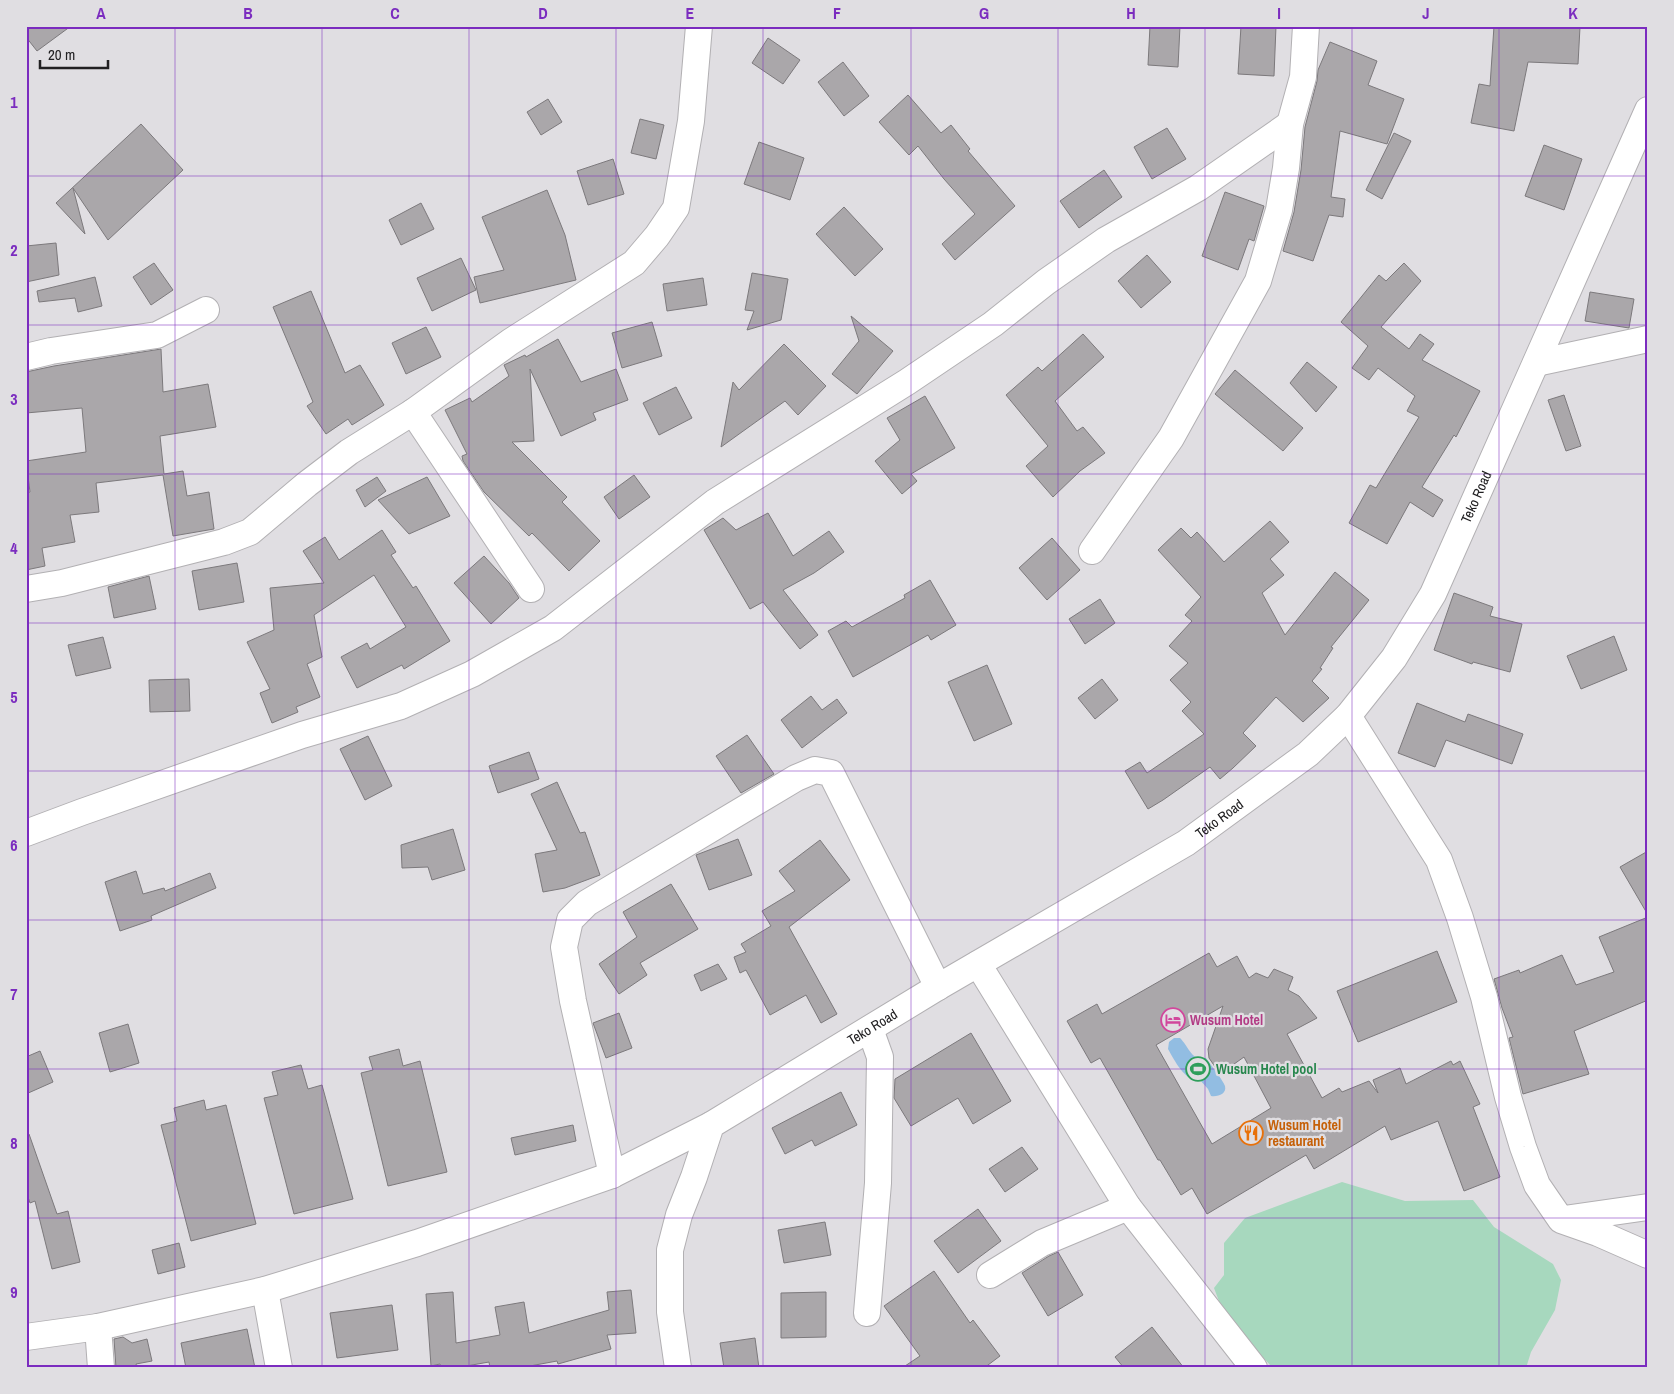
<svg xmlns="http://www.w3.org/2000/svg" width="1674" height="1394" font-family="'Archivo Narrow',sans-serif">
<style>
.green{fill:#a7d8be}
.water{fill:#92bde2}
.building{fill:#aaa7aa;stroke:#7c797c;fill-rule:evenodd}
.lines{fill:none;stroke-linecap:round;stroke-linejoin:round}
.minor-casing{stroke:#b2b0b3;stroke-width:28}
.minor{stroke:#fff;stroke-width:26}
.grid{fill:none;stroke:#7b2cbf;stroke-width:1;stroke-opacity:0.55}
.labels{text-anchor:middle;stroke-width:4.5;stroke-linejoin:round;paint-order:stroke}
.street-label{font-size:14px;fill:#212022;stroke:#e0dee2}
.hotel-label{font-size:14px;font-weight:bold;fill:#b23c85;stroke:#e0dee2;text-anchor:start}
.leisure-label{font-size:14px;font-weight:bold;fill:#27864d;stroke:#e0dee2;text-anchor:start}
.food-label{font-size:14px;font-weight:bold;fill:#c56008;stroke:#e0dee2;text-anchor:start}
.neatline{fill:none;stroke:#7b2cbf;stroke-width:2}
.grid-label{font-size:16px;text-anchor:middle;font-weight:bold;fill:#7b2cbf}
</style>
<rect width="100%" height="100%" fill="#e0dee2"/>
<path class="green" d="M1342,1182l63,19 68,-1 21,27 59,37 8,16 -6,30 -24,42 -5,16h-253l-48,-51 -11,-29 10,-13v-32l21,-25z"/>
<path class="water" d="M1174,1038h6c9,9 12,24 26,20 4,6 17,22 19,28 2,8 -7,11 -14,10l-3,-7 -8,-9c-15,2 -25,-19 -32,-31l1,-7z"/>
<path class="building" d="M26,26h45l-34,25 -11,-14z
M1150,26h30l-2,41 -30,-2z
M1241,26h35l-2,50 -36,-2z
M1494,26l86,1 -2,37 -50,-2 -14,69 -43,-8 8,-39 11,2z
M768,38l32,22 -17,24 -31,-21z
M1330,42l47,19 -9,24 36,14 -17,45 -47,-13 -9,66 14,2 -2,18 -14,-2 -16,46 -30,-10 11,-39 7,-42 4,-43 12,-46 1,-11z
M843,62l26,34 -25,20 -26,-34z
M908,95l33,38 10,-8 19,24 -2,2 47,55 -60,54 -13,-16 33,-30 -31,-35 -26,-33 -9,9 -30,-33z
M548,99l14,23 -21,13 -14,-23z
M640,119l24,6 -8,34 -25,-6z
M141,124l42,46 -75,70 -35,-52 12,46 -29,-31z
M1167,128l19,31 -34,20 -18,-32z
M1394,133l17,8 -29,58 -16,-9z
M759,142l45,16 -14,42 -46,-16z
M1544,145l38,14 -18,51 -39,-14z
M613,159l11,35 -36,11 -11,-34z
M1104,170l18,27 -43,31 -19,-27z
M547,190l18,45 11,45 -96,23 -6,-26 30,-7 -22,-53z
M1225,192l39,14 -10,35 -5,-2 -11,31 -36,-14z
M421,203l13,26 -33,16 -12,-25z
M844,207l39,42 -28,27 -39,-42z
M56,243l3,32 -33,7v-36z
M1147,255l24,27 -30,26 -23,-27z
M461,258l15,32 -44,21 -15,-33z
M154,263l19,27 -22,15 -18,-28z
M1404,263l17,18 -40,46 28,22 11,-15 14,10 -12,16 58,31 -24,46 -2,-2 -32,52 21,13 -10,17 -23,-15 -23,42 -38,-21 21,-38 6,3 43,-71 -12,-6 8,-15 -37,-28 -9,12 -17,-12 16,-22 -27,-24 38,-47 7,6z
M752,273l36,6 -7,41 -34,10 7,-19 -9,-1z
M95,277l7,29 -24,6 -3,-14 -36,4 -2,-11z
M703,278l4,27 -40,6 -4,-27z
M311,291l34,82 15,-8 24,40 -32,20 -4,-6 -22,15 -19,-28 6,-4 -40,-95z
M1590,292l44,7 -5,29 -44,-7z
M851,316l42,35 -36,43 -25,-20 27,-33z
M652,322l10,34 -40,12 -10,-35z
M426,327l15,30 -35,17 -14,-31z
M1083,334l21,23 -49,44 22,30 6,-4 22,26 -25,18 -27,26 -27,-31 22,-20 -42,-51 32,-28 4,4z
M558,339l23,43 35,-13 12,31 -35,13 3,7 -35,16 -31,-67 4,72 -22,1 55,55 -5,5 38,39 -31,30 -37,-38 -3,3 -45,-44 -21,-31 -1,-5 5,-2 -22,-44 25,-12 2,4 37,-26 -5,-11 21,-10 1,2z
M784,344l42,42 -28,29 -13,-14 -64,46 12,-65 6,8z
M161,349l2,43 45,-8 8,43 -56,9 4,38 19,-3 4,25 22,-4 5,37 -41,7 -10,-61 -67,8 3,29 -29,3 5,27 -33,6 3,18 -19,4v-77l4,-1 -4,-31 60,-9 -4,-44 -56,5v-41l28,-6z
M1307,362l30,25 -21,25 -26,-29z
M1235,370l68,58 -20,23 -68,-57z
M676,387l16,31 -33,17 -16,-32z
M1564,395l17,51 -15,5 -18,-51z
M925,396l30,52 -44,26 6,7 -15,13 -27,-33 25,-21 -13,-22z
M634,475l16,22 -31,22 -15,-22z
M377,477l9,14 -21,16 -9,-17z
M427,477l23,39 -41,18 -31,-34z
M768,513l25,43 36,-25 15,21 -30,21 -31,17 35,45 -18,14 -37,-47 -13,7 -46,-79 19,-12 13,12z
M1270,521l19,21 -19,17 14,16 -22,18 23,42 50,-63 34,28 -38,47 2,1 -13,20 2,1 -10,12 17,17 -26,24 -27,-25 -33,36 13,13 -23,22 -13,11 -10,-12 -47,33 -15,9 -23,-38 15,-9 7,11 57,-39 -22,-23 9,-9 -21,-22 18,-17 -19,-17 23,-25 -7,-6 16,-18 -43,-47 23,-22 10,10 6,-6 27,30z
M382,530l14,22 -5,3 22,33 3,-2 34,55 -46,28 -2,-4 -45,23 -16,-31 26,-14 3,6 36,-22 -32,-52 -60,40 8,42 -15,7 13,33 -24,10 2,5 -26,11 -12,-30 10,-4 -23,-47 27,-12 -4,-42 54,-5 -21,-32 22,-14 14,23z
M1052,538l28,32 -33,30 -28,-32z
M484,556l25,27 10,15 -28,26 -37,-41z
M237,563l7,39 -45,8 -7,-39z
M149,576l7,33 -42,9 -6,-31z
M930,580l26,45 -25,15 -3,-5 -75,42 -25,-46 18,-10 6,6 53,-29 -1,-3z
M1454,593l39,14 -3,9 32,8 -12,48 -37,-10 -1,2 -38,-14z
M1100,599l15,24 -30,21 -16,-25z
M1614,636l13,34 -46,19 -14,-33z
M103,637l8,31 -35,8 -8,-31z
M987,665l25,59 -38,17 -26,-59z
M189,679l1,32 -40,1 -1,-32z
M1102,679l16,21 -23,19 -17,-21z
M811,696l11,14 15,-11 10,14 -45,35 -21,-28z
M1417,703l48,19 3,-8 55,20 -11,30 -66,-24 -11,27 -37,-14z
M747,735l27,39 -33,19 -25,-37z
M368,736l24,50 -27,14 -25,-51z
M529,752l10,27 -41,14 -9,-27z
M557,782l23,51 5,-1 15,43 -35,13 -22,4 -8,-38 22,-4 -26,-56z
M453,829l12,41 -33,10 -4,-13 -26,1 -1,-23z
M738,839l14,36 -43,15 -13,-35z
M820,840l30,40 -61,47 48,87 -16,9 -15,-28 -36,20 -24,-45 -6,3 -6,-16 12,-5 -5,-8 30,-18 -9,-15 33,-20 -16,-20z
M1648,851v64l-28,-48z
M136,871l7,23 21,-6 1,3 45,-18 6,15 -65,28 1,4 -32,11 -15,-49z
M671,884l27,45 -58,34 7,12 -28,19 -20,-30 38,-27 -14,-25z
M1648,917v83l-74,31 15,43 -66,20 -14,-56 4,-1 -11,-29 -8,-29 25,-9 1,3 42,-18 14,30 38,-13 -15,-35z
M1437,951l20,51 -99,40 -21,-51z
M1209,953l8,14 20,-11 12,22 7,-5 12,5 6,-9 19,8 -5,13 11,6 18,22 -30,16 35,64 17,-10 3,4 27,-11 9,12 -5,-13 27,-12 6,16 45,-23 2,4 7,-4 20,43 -7,3 27,70 -36,14 -26,-70 -47,19 -6,-14 -71,43 -8,-14 -99,59 -15,-26 -11,7 -21,-35h-2l-58,-102 -9,5 -24,-42 30,-17 5,10zM1223,1006l-15,43 1,9 11,16 24,-17 27,51 -59,36 -56,-99z
M718,964l9,15 -26,12 -7,-16z
M619,1013l13,35 -26,10 -13,-35z
M128,1024l11,39 -29,9 -11,-39z
M971,1033l40,68 -38,23 -15,-26 -47,28 -17,-28 1,-19z
M399,1049l4,17 17,-5 27,111 -59,14 -27,-113 12,-3 -4,-13z
M40,1051l13,31 -27,12v-37z
M301,1065l7,24 14,-4 31,114 -59,15 -30,-116 14,-3 -6,-23z
M841,1092l16,33 -42,21 -3,-6 -27,14 -13,-26z
M204,1100l2,10 20,-5 30,119 -65,17 -30,-116 16,-4 -3,-13z
M573,1125l3,16 -61,14 -4,-17z
M29,1134l28,80 11,-3 12,51 -28,7 -17,-68 -5,2 -4,-12v-56z
M1022,1147l16,22 -33,23 -16,-23z
M978,1209l23,32 -43,32 -24,-32z
M825,1222l6,33 -47,8 -6,-33z
M179,1243l6,24 -27,7 -6,-24z
M1058,1252l25,43 -35,21 -26,-43 27,-17z
M934,1271l36,52 3,-3 27,36 -16,12h-82l18,-12 -36,-50z
M631,1290l5,43 -29,2 4,14 -53,15 -1,-3 -38,7h-29l-1,-6 -34,6h-14l-1,-4 -9,2 -5,-72 27,-2 3,51 44,-8 -5,-28 29,-5 5,31 80,-23 -2,-18z
M826,1292v45l-45,1v-45z
M392,1305l6,45 -61,8 -7,-45z
M1152,1327l32,41h-60l-9,-11z
M247,1329l8,39h-69l-5,-25z
M123,1337l9,6 15,-4 5,22 -16,3 1,4h-21l-2,-29z
M755,1338l4,30h-35l-4,-25z"/>
<g class="lines">
<g class="minor-casing">
<g id="minor">
<path d="M26,357l25,-6 106,-16 49,-25"/>
<path d="M1536,363l112,-24"/>
<path d="M413,412l118,177"/>
<path d="M1092,551l79,-113 87,-157 21,-71 7,-42 4,-44 13,-47 3,-51"/>
<path d="M26,589l36,-6 162,-41 26,-10 57,-48 42,-32 64,-40 97,-70 124,-79 23,-27 19,-28 15,-87 8,-95"/>
<path d="M1348,716l91,144 21,58 24,79 24,100 15,50 14,38 24,35 37,13 50,22"/>
<path d="M26,833l56,-21 220,-77 99,-29 71,-32 81,-46 162,-126 192,-120 86,-58 53,-42 60,-42 92,-52 92,-64"/>
<path d="M978,964l150,243 126,161"/>
<path d="M612,1175l-39,-174 -9,-54 6,-27 17,-17 209,-125 19,-8 16,3 107,214"/>
<path d="M1564,1219l84,-12"/>
<path d="M990,1275l52,-32 86,-36"/>
<path d="M265,1290l14,78"/>
<path d="M867,1313l11,-130 2,-126 -10,-28"/>
<path d="M98,1327l3,41"/>
<path d="M26,1337l72,-10 167,-37 152,-47 195,-68 99,-50"/>
<path id="s1" d="M678,1368l-8,-56v-62l9,-35 15,-38 17,-52 227,-138 248,-144 122,-89 40,-38 46,-58 39,-64 215,-484"/>
</g>
</g>
<use href="#minor" class="minor"/>
</g>
<path class="grid" d="M175,26v1342M322,26v1342M469,26v1342M616,26v1342M763,26v1342M911,26v1342M1058,26v1342M1205,26v1342M1352,26v1342M1499,26v1342M26,176h1622M26,325h1622M26,474h1622M26,623h1622M26,771h1622M26,920h1622M26,1069h1622M26,1218h1622"/>
<defs>
<g id="hotel-ring" transform="scale(1.25)"><circle r="9.5" fill="#e0dee2" stroke="#d1479c" stroke-width="1.5"/><path d="M-6-4.5h1.5V1H6V5H4.5V3h-9V5H-6ZM-4 0a1.8 1.8 0 1 1 3.6 0ZM.5 0V-2.5h3Q6-2.5 6 0Z" fill="#d1479c"/></g>
<g id="stadium-ring" transform="scale(1.25)"><circle r="9.5" fill="#e0dee2" stroke="#2e9e5b" stroke-width="1.5"/><path d="M0-5a6.5 5 0 1 0 0 10a6.5 5 0 1 0 0-10ZM-3.5-1.8h7v3.6h-7Z" fill="#2e9e5b"/></g>
<g id="restaurant-ring" transform="scale(1.25)"><circle r="9.5" fill="#e0dee2" stroke="#e8710a" stroke-width="1.5"/><path d="M-5-6h1v4h1v-4h1v4h1v-4h1v5L-1.5 .5V6h-2V.5L-5-1ZM5-6V6H3V1.5H1.5Q1.5-4 5-6Z" fill="#e8710a"/></g>
</defs>
<g fill-rule="evenodd">
<use href="#hotel-ring" x="1173" y="1020"/>
<use href="#stadium-ring" x="1198" y="1069"/>
<use href="#restaurant-ring" x="1251" y="1133"/>
</g>
<g class="labels">
<g class="street-label">
<text dy="5" stroke="none"><textPath href="#s1" startOffset="1264">Teko Road</textPath></text>
<text dy="5" stroke="none"><textPath href="#s1" startOffset="844">Teko Road</textPath></text>
<text dy="5" stroke="none"><textPath href="#s1" startOffset="439">Teko Road</textPath></text>
</g>
<g class="hotel-label">
<text x="1190" y="1025">Wusum Hotel</text>
</g>
<g class="leisure-label">
<text x="1216" y="1074">Wusum Hotel pool</text>
</g>
<g class="food-label">
<text x="1268" y="1130">Wusum Hotel<tspan x="1268" dy="16">restaurant</tspan></text>
</g>
</g>
<rect width="1674" height="1394" fill="none" stroke="#e0dee2" stroke-width="55"/>
<path d="M40 60v8h68v-8" fill="none" stroke="#212022" stroke-width="2.5"/>
<text x="48" y="60" font-size="15" fill="#212022" stroke="#e0dee2" stroke-width="4" paint-order="stroke">20 m</text>
<rect x="28" y="28" width="1618" height="1338" class="neatline"/>
<g class="grid-label">
<text x="101" y="19">A</text>
<text x="248" y="19">B</text>
<text x="395" y="19">C</text>
<text x="543" y="19">D</text>
<text x="690" y="19">E</text>
<text x="837" y="19">F</text>
<text x="984" y="19">G</text>
<text x="1131" y="19">H</text>
<text x="1279" y="19">I</text>
<text x="1426" y="19">J</text>
<text x="1573" y="19">K</text>
<text x="14" y="108">1</text>
<text x="14" y="256">2</text>
<text x="14" y="405">3</text>
<text x="14" y="554">4</text>
<text x="14" y="703">5</text>
<text x="14" y="851">6</text>
<text x="14" y="1000">7</text>
<text x="14" y="1149">8</text>
<text x="14" y="1298">9</text>
</g>
</svg>
